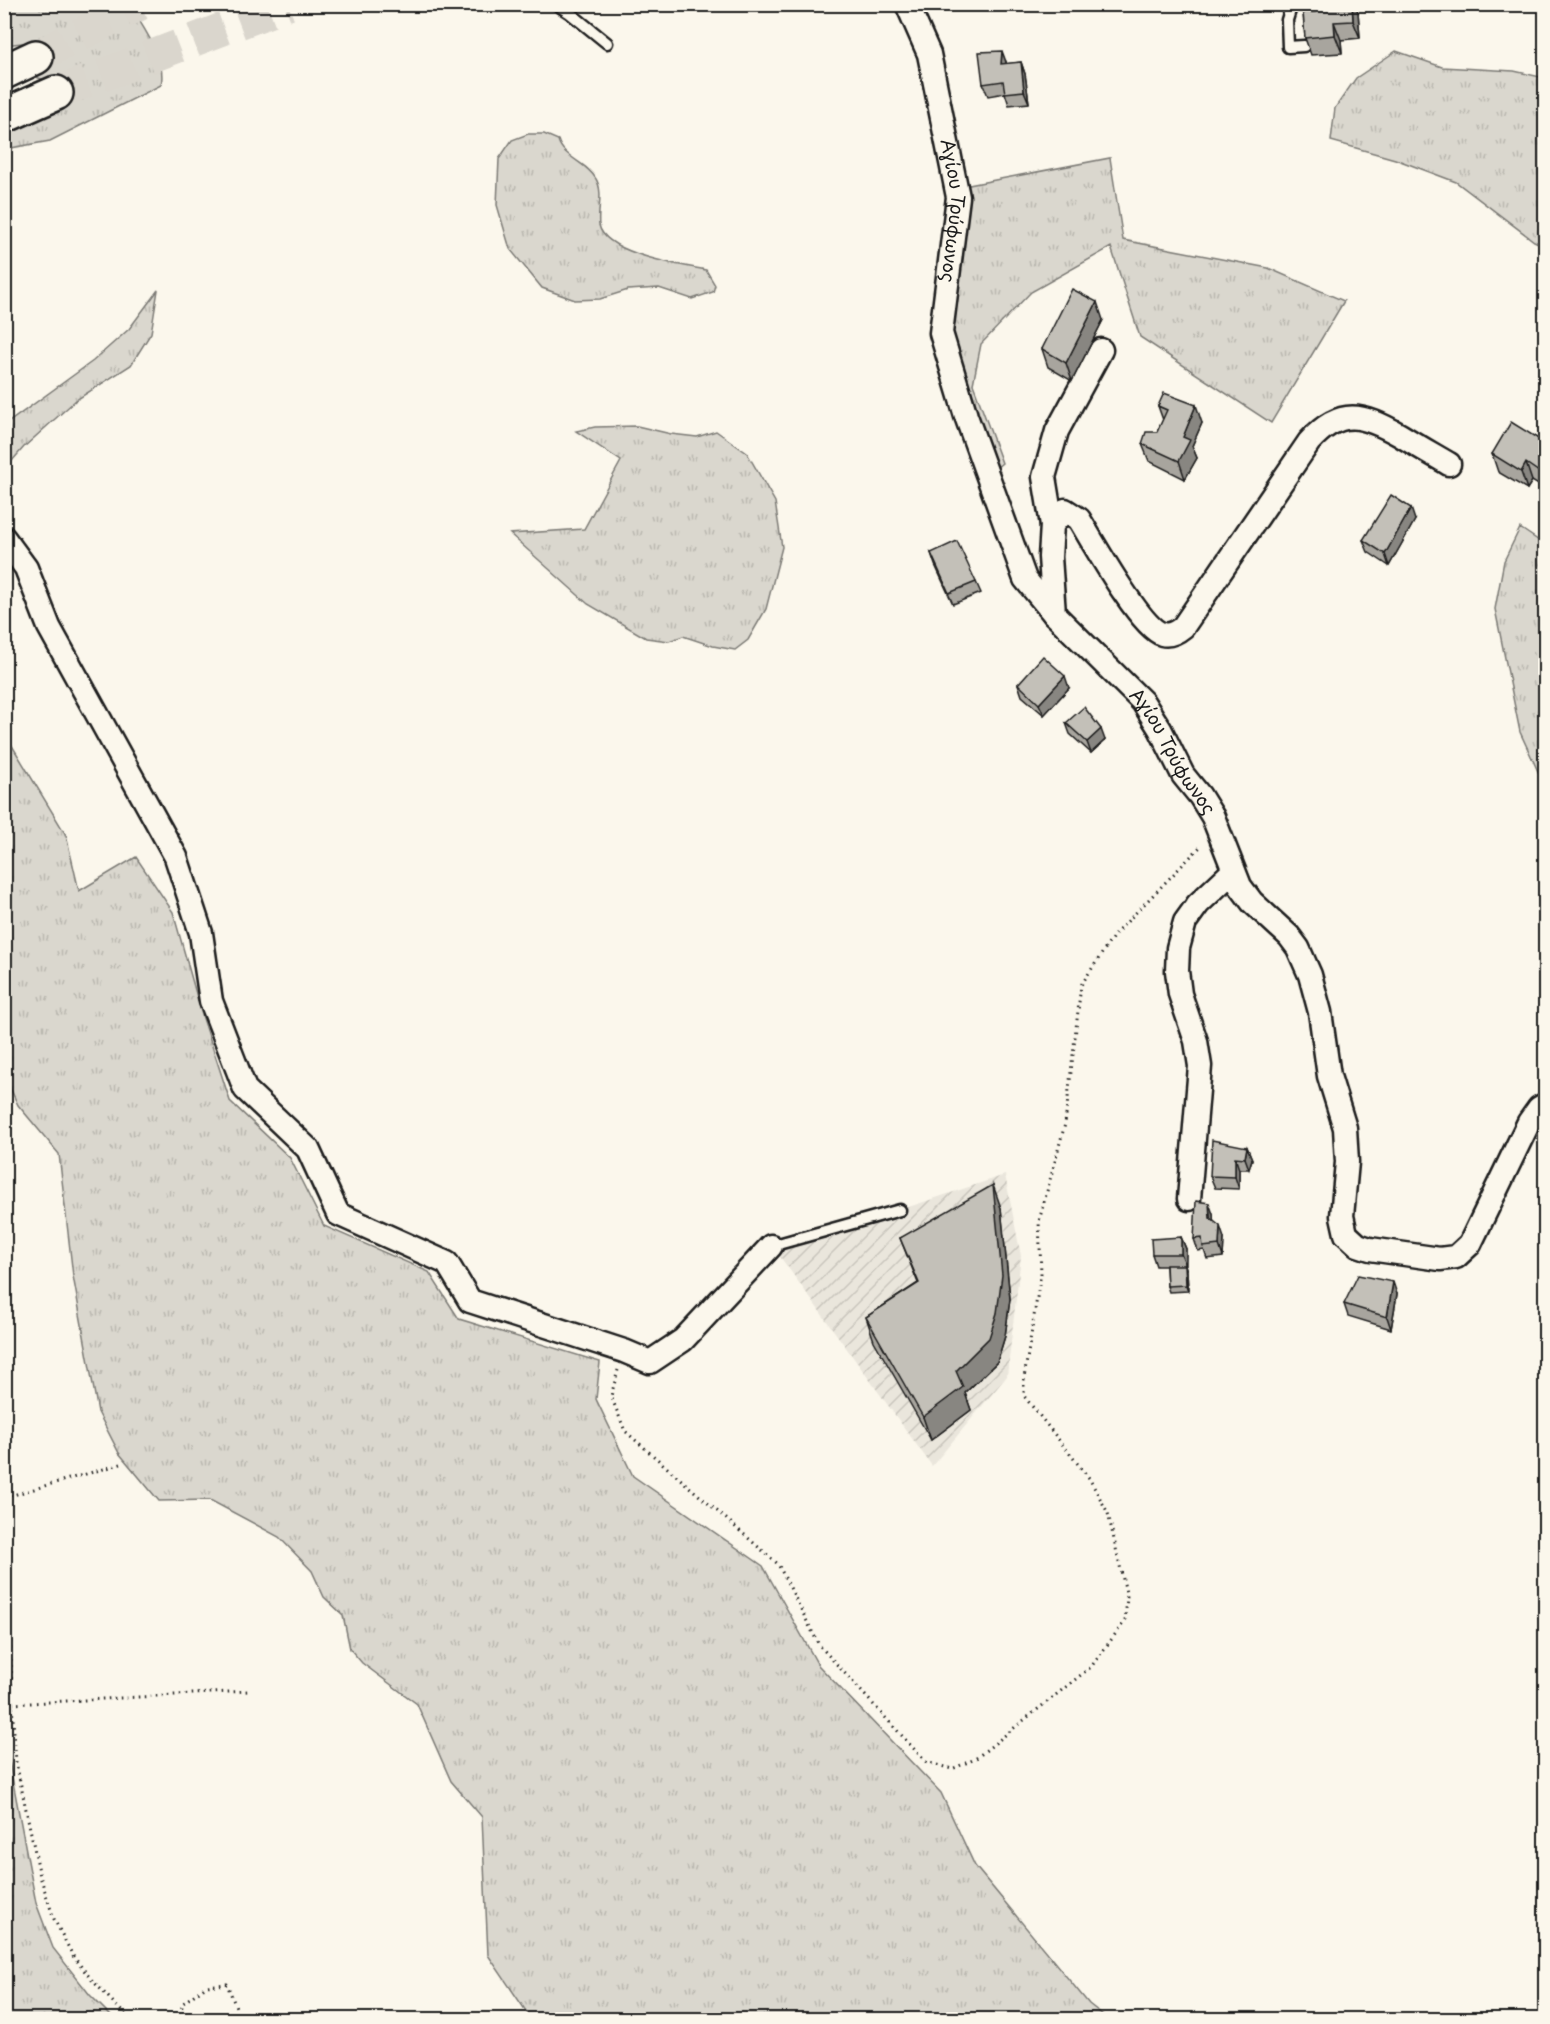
<svg xmlns="http://www.w3.org/2000/svg" width="1550" height="2024" font-family="'Playpen Sans',sans-serif">
<style>
.industrial{fill:url(#industrial-furrows)}
.grass{fill:url(#grass-tufts);stroke:#7b7a75;stroke-width:1.5}
.lines{fill:none;stroke-linecap:round;stroke-linejoin:round}
.highway-tunnel{stroke:#dad6cd;stroke-width:33;stroke-dasharray:33 16;stroke-linecap:butt}
.lane-casing{stroke:#1c1c1c;stroke-width:15}
.street-casing{stroke:#1c1c1c;stroke-width:27}
.highway-casing{stroke:#1c1c1c;stroke-width:38}
.path{stroke:#1c1c1c;stroke-width:3;stroke-dasharray:1.5 4.5;stroke-linecap:butt}
.lane{stroke:#fbf7ec;stroke-width:10}
.street{stroke:#fbf7ec;stroke-width:22}
.highway{stroke:#fbf7ec;stroke-width:33}
.wall{fill:#a8a59e;stroke:#1c1c1c;stroke-width:1.5}
.shaded-wall{fill:#888681;stroke:#1c1c1c;stroke-width:1.5}
.building{fill:#c3c0b8;stroke:#1c1c1c;stroke-width:1.5}
.labels{text-anchor:middle;stroke-width:6;stroke-linejoin:round;paint-order:stroke}
.street-label{font-size:18px;fill:#1c1c1c;stroke:#fbf7ec}
</style>
<defs>
<pattern id="industrial-furrows" width="10" height="10" patternUnits="userSpaceOnUse" patternTransform="scale(1.5)"><rect width="10" height="10" fill="#eae6dc"/><path d="M-1 1l2-2M0 10L10 0M9 11l2-2" fill="none" stroke="#c8c5bc"/></pattern>
<pattern id="grass-tufts" width="24" height="20" patternUnits="userSpaceOnUse" patternTransform="scale(1.5)"><rect width="24" height="20" fill="#dad7ce"/><path d="M3 7l-1-3M5 7V3M7 7l1-3M15 17l-1-3M17 17v-4M19 17l1-3" fill="none" stroke="#bab8b0"/></pattern>
</defs>
<rect width="100%" height="100%" fill="#fbf7ec"/>
<filter id="ink" filterUnits="userSpaceOnUse"><feTurbulence type="fractalNoise" baseFrequency=".0167" numOctaves="2"/><feDisplacementMap in="SourceGraphic" scale="12" xChannelSelector="R" yChannelSelector="G"/><feConvolveMatrix kernelMatrix="1 2 1 2 8 2 1 2 1" color-interpolation-filters="sRGB"/></filter>
<g filter="url(#ink)">
<path class="industrial" d="M1005,1175l16,81 -14,120 -75,90 -156,-215z"/>
<path class="grass" d="M5,5h125c12,22 37,53 31,80l-111,56 -45,8v-15l33,-21 8,-33 -8,-2 -9,-33 -7,-2 -17,2z
M1396,51l46,16 72,4 31,7v168l-11,-5 -78,-59 -61,-23 -64,-18 4,-33 21,-30z
M528,134h16l14,6c5,18 29,22 38,39 8,13 1,32 3,46 6,29 82,40 107,45l9,15 -2,7 -21,7 -33,-11 -31,2 -28,9 -25,1 -33,-12 -32,-39 -13,-44 2,-46 13,-19z
M1110,158l13,82 145,28 76,33 -73,122 -131,-86 -29,-90 -80,45 -50,52 -8,40 29,79 -12,10 -44,-141 18,-146z
M158,290l-7,43 -20,32 -55,35 -52,47 -19,22v-44l88,-64 36,-32z
M637,426l34,8 26,3 19,-6 31,22 28,49 7,45 -16,62 -18,31 -13,10 -22,-4 -30,-10 -14,5 -23,-3 -58,-34 -78,-70 74,-5 37,-68 -45,-30 19,-4z
M1520,528l25,17v239l-3,-4 -22,-48 -25,-123 9,-48z
M5,734l61,101 13,56 57,-34 37,55 29,103 28,86 60,57 34,68 105,46 30,47 141,43 -4,37 37,77 130,90 55,99 123,128 34,73 114,138 19,15h-578l-2,-5 -40,-59 -6,-138 -31,-36 -34,-77 -55,-41 -12,-14 -7,-34 -19,-18 -12,-26 -33,-34 -69,-37 -51,1 -40,-48 -21,-41 -25,-136 -14,-122 -41,-49 -13,-28z
M4,1717l5,44 27,142 17,45 37,47 24,24h-109z"/>
<g class="lines">
<path class="highway-tunnel" d="M36,57l104,-53
M56,93l232,-89"/>
<g class="lane-casing">
<path id="lane" d="M556,4l14,9 37,30
M1292,4l-5,16 1,27 16,-1
M771,1246l129,-36"/>
</g>
<g class="street-casing">
<g id="street">
<path id="s1" d="M907,4l22,50 29,143 -17,136 25,83 59,163 29,35 89,88 17,27 23,46 17,21 13,21 27,69 12,16 37,34 9,12 12,27 10,37 9,64 16,52 2,34 -5,54 4,18 12,11 12,4 70,10 16,-2 14,-13 59,-122 10,-14 7,-4"/>
<path d="M1052,525l-8,-48 13,-46 44,-81"/>
<path d="M4,538l22,30 23,59 127,230 25,76 10,68 34,88 63,60 30,65 109,49 23,38 154,50 26,11 33,-22 88,-94"/>
<path d="M1054,614l-4,-57 2,-32 13,-15 14,9c14,23 61,108 83,115 8,2 15,-2 21,-7l126,-185c31,-35 54,-28 91,-7 16,10 32,19 49,29"/>
<path d="M1189,1199l11,-133 -4,-25 -16,-47 -3,-23 1,-23 7,-26 13,-18 35,-33"/>
</g>
</g>
<g class="highway-casing">
<path id="highway" d="M4,72l32,-15
M4,116l52,-23"/>
</g>
<path class="path" d="M618,1370l-7,26 14,35 153,133 41,81 107,117 26,7 23,-10 116,-92 34,-46 2,-24 -19,-84 -19,-35 -65,-82v-18l17,-105 -2,-52 26,-97 16,-139 34,-51 87,-89
M121,1464l-115,33 6,207 4,58 24,114 14,43 19,37 18,23 39,41
M12,1704l236,-13
M181,2020l1,-16 24,-18 21,-2 14,36"/>
<use href="#lane" class="lane"/>
<use href="#street" class="street"/>
<use href="#highway" class="highway"/>
</g>
<path class="wall" d="M1303,12h55l2,26 -19,2 1,13 -31,2 -6,-17z
M1006,62v2l15,-2 4,12 4,29 -20,2 -4,-12 -17,3 -5,-12z
M1103,320l-31,61 -24,-14 -6,-18z
M1158,406l44,17 -10,23 5,12 -12,21 -36,-18 -7,-17 15,-12 6,-12z
M1545,443v46l-13,-8 -5,8 -29,-17 -6,-18z
M1415,520l-26,46 -21,-14 -5,-12z
M931,553l45,29 5,11 -28,11 -18,-39z
M1018,684l51,4 -25,27 -22,-19z
M1066,723l39,17 -14,13 -21,-19z
M1247,1147l5,12 -3,10h-10v20l-24,-1 -5,-12z
M1001,1208l9,91 -5,37 -8,26 -32,31 6,17 -40,30 -57,-99 -8,-24 52,-34 -18,-45z
M1213,1214v7l11,17 -1,19 -16,2 -3,-9 -6,1 -4,-12z
M1181,1237l5,12 -1,16 2,6 1,20 -19,1 -2,-6 -1,-20h-10l-4,-12z
M1397,1294l-6,35 -43,-13 -4,-12z"/>
<path class="shaded-wall" d="M1352,4h3l3,8 2,26 -7,-17z
M1334,22l7,18 1,13 -7,-18z
M1002,51l4,11v14l-5,-12z
M1021,62l4,12 4,29 -5,-12z
M1097,302l6,18 -31,61 -6,-18z
M1196,405l6,18 -10,23 5,12 -12,21 -6,-18 4,-24z
M1526,463l6,18 -5,8 -6,-17z
M1411,508l4,12 -26,46 -4,-12z
M1065,676l4,12 -25,27 -5,-11z
M1101,729l4,11 -14,13 -4,-11z
M1247,1147l5,12 -3,10 -4,-11z
M1235,1157l4,12v20l-4,-12z
M993,1185l8,23 9,91 -5,37 -8,26 -32,31 6,17 -40,30 -8,-23 33,-46z
M1209,1203l4,11 1,16 -4,-12z
M1220,1226l4,12 -1,19 -4,-12z
M1181,1237l5,12v16l-5,-11z
M1185,1265l2,6 1,20 -2,-6z
M1393,1282l4,12 -6,35 -4,-12z"/>
<path class="building" d="M1315,4h37l1,17 -19,1 1,13 -30,3 -2,-26h12z
M1002,51l-1,13 20,-2 3,29 -19,2 -2,-12 -20,3 -4,-32z
M1072,289l25,13 -31,61 -24,-14z
M1164,393l32,12 -13,32 7,3 -11,21 -37,-17 4,-12h11l10,-22 -9,-4z
M1511,422l34,21v33l-19,-13 -5,9 -29,-18z
M1391,495l20,13 -26,46 -22,-14z
M957,541l19,41 -27,11 -18,-40z
M1043,656l22,20 -26,28 -21,-20z
M1084,707l17,22 -14,13 -21,-19z
M1212,1140l35,7 -2,11 -10,-1v20l-25,-1z
M993,1185l9,90 -5,38 -8,25 -33,33 7,16 -40,30 -57,-100 53,-34 -19,-45z
M1196,1201l13,2 1,15 10,8 -1,19 -16,2 -1,-9 -8,1z
M1181,1237v17h-29l-1,-15z
M1166,1265h19l1,20 -19,1z
M1358,1275l35,7 -6,35 -43,-13z"/>
</g>
<g class="labels">
<g class="street-label">
<text dy="6" stroke="none"><textPath href="#s1" startOffset="214">Αγίου Τρύφωνος</textPath></text>
<text dy="6" stroke="none"><textPath href="#s1" startOffset="826">Αγίου Τρύφωνος</textPath></text>
</g>
</g>
<rect width="1550" height="2024" fill="none" stroke="#fbf7ec" stroke-width="24"/>
<rect x="12" y="12" width="1526" height="2000" fill="none" stroke="#1c1c1c" stroke-width="2" filter="url(#ink)"/>
</svg>
